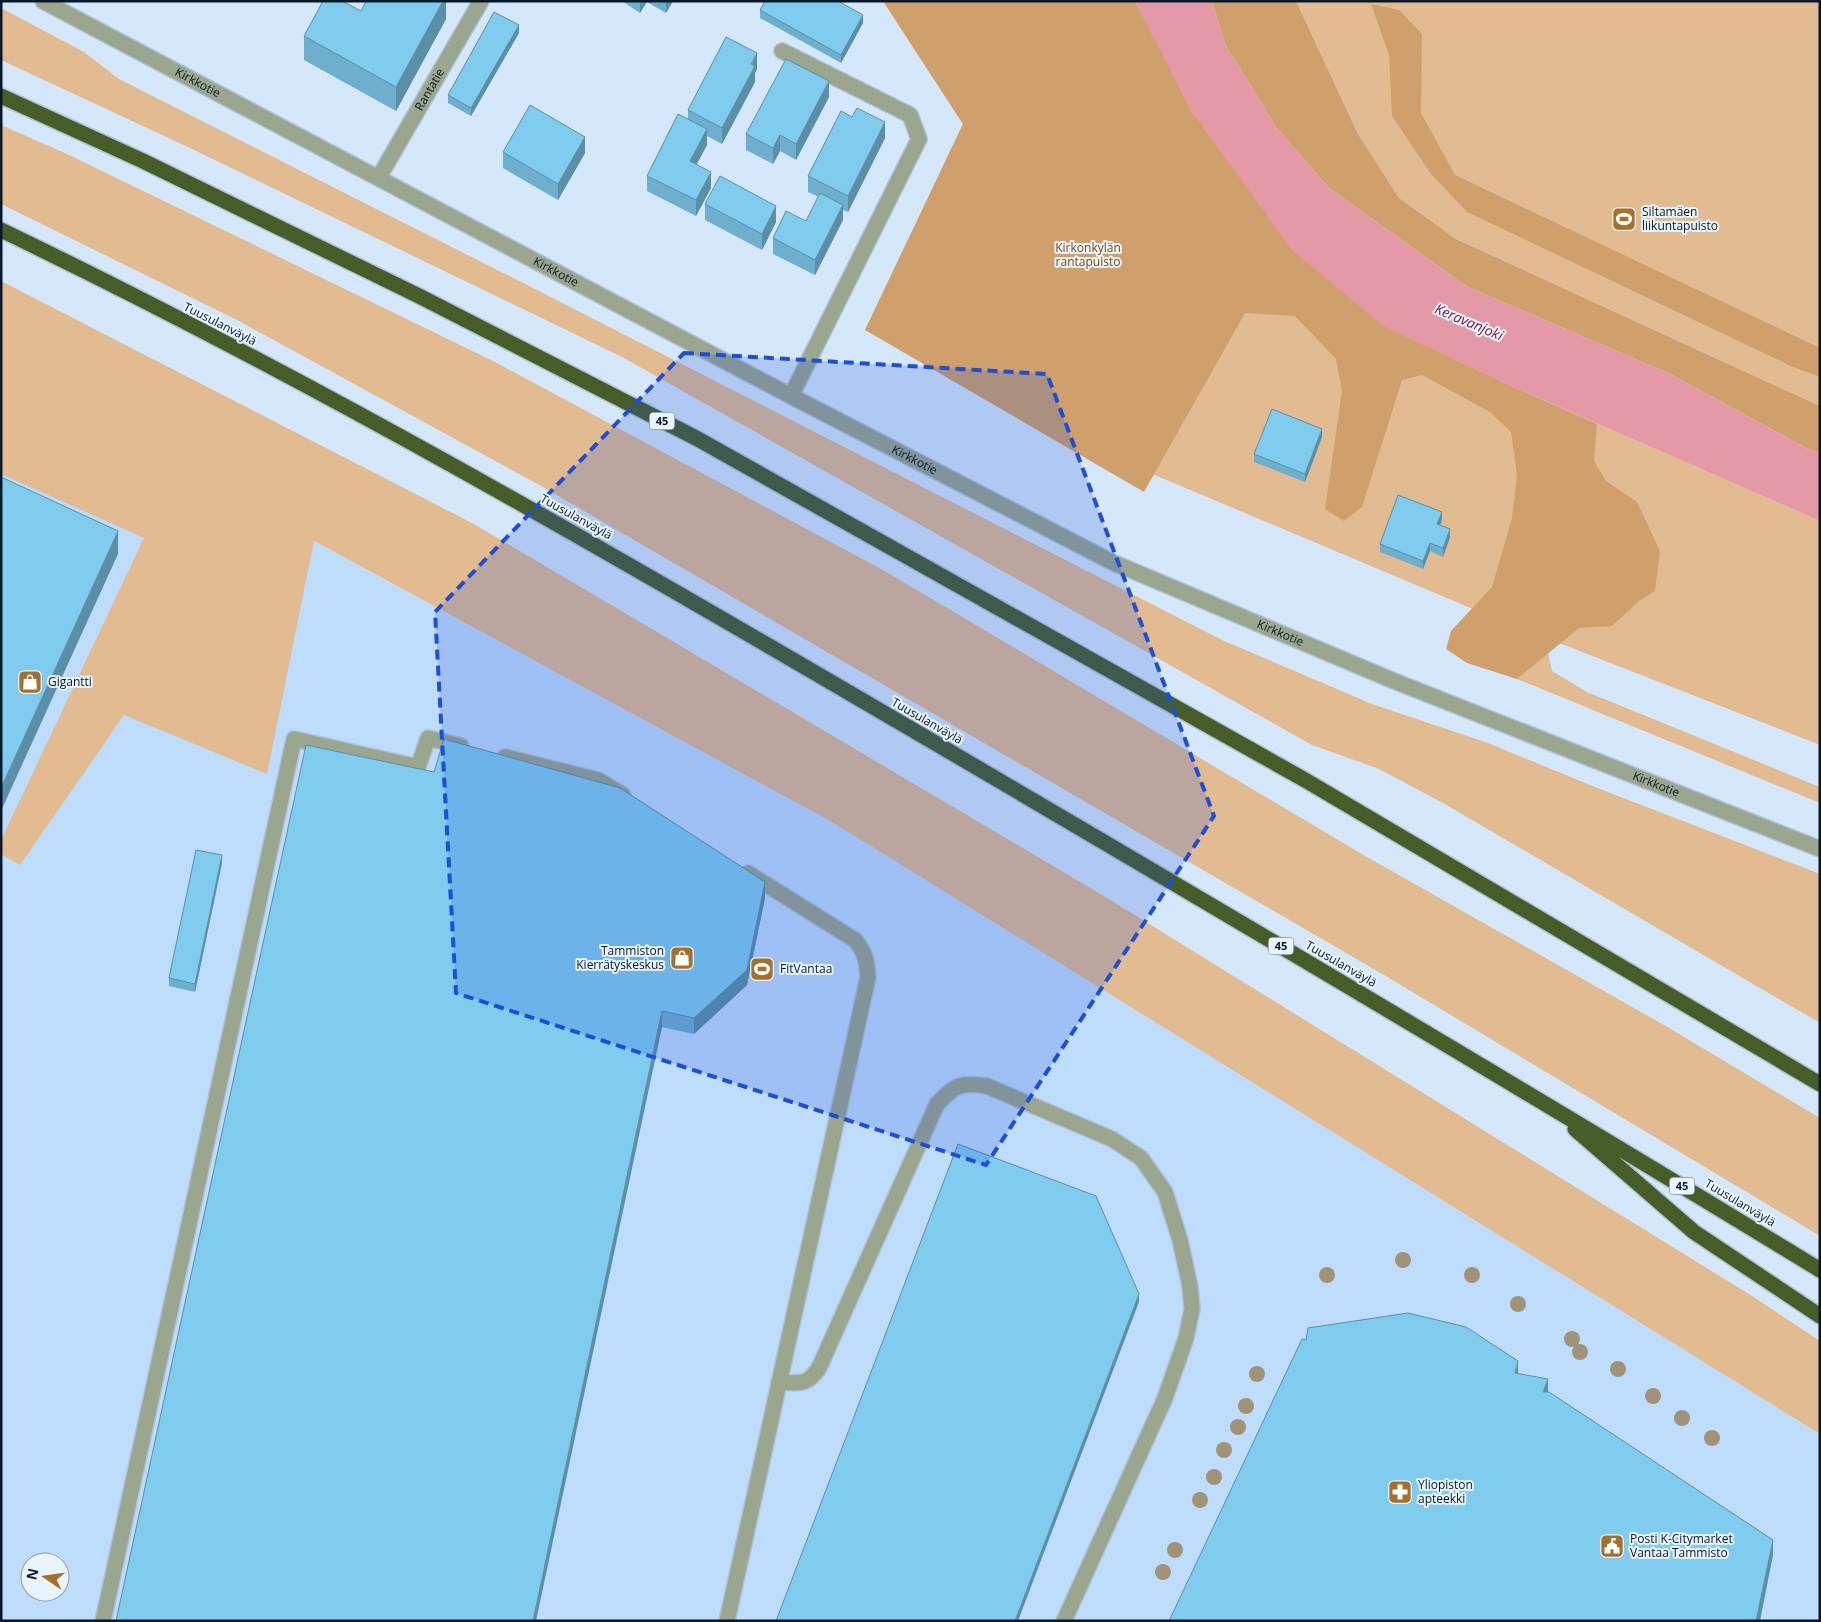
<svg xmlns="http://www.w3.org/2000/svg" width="1821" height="1622" font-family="'Open Sans',sans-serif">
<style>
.built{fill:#beddfd;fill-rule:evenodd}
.green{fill:#e3bb91}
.forest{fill:#cfa06b}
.water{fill:#e39aa6}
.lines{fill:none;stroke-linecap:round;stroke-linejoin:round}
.minor-casing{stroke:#b0c3d5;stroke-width:18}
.highway-casing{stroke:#b0c3d5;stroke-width:18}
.minor{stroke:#9aa68d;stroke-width:15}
.highway{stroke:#465d28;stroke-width:15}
.tree{fill:#a29276}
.wall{fill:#6eafcd}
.shaded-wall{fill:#5a8fa7}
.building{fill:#80ccee;stroke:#5a8fa7}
.marked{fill:#1d4ed8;fill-opacity:0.2;stroke:#1d4ed8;stroke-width:4;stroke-dasharray:10 6;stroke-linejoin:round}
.labels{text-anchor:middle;stroke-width:4;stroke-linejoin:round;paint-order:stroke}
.shield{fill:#eaf4fd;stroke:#4a5a69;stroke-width:1}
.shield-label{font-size:11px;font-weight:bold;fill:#061829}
.street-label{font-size:12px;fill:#061829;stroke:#eaf4fd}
.poi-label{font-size:12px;fill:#061829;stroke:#eaf4fd;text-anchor:start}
.park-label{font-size:12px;fill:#794b0a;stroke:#eaf4fd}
.water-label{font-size:14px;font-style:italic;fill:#6e1931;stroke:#eaf4fd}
</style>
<rect width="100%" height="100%" fill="#d5e8fb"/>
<path class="built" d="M1,389l312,152 519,281 988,612v187h-1819zM30,1562h30v30h-30z"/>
<path class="green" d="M883,1h252l3,7 362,373 320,140v224l-340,-133 -361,-152 -254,-130 98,-206z
M1296,1h524v405l-364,-167 -57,-41 -41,-64z
M1,8l83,44 35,27 416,210 687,351 150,64 116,39 107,44 225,87v149l-377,-220 -64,-34 -67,-24 -690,-388 -432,-209 -189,-88z
M1,125l66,29 426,207 390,209 484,287 297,168 156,93v118l-436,-261 -843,-489 -304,-166 -236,-116z
M1,281l473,243 630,372 648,400 68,45v93l-988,-612 -518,-281 -47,233 -143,-59 -104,150 -19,-11v-14l143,-302 -143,-64z
M1548,652l4,19 35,21 233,95v16l-303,-124z"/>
<path class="forest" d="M883,1h252l57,111 190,213 118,56 97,43 -3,37 12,20 31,21 23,49 -5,40 -16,10 -27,25 -33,2 -62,51 -50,-16 -21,-14 5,-18 41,-44 20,-69 5,-43 -6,-43 -21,-20 -68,-37 -20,5 -40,127 -18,14 -19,-12 17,-118 -6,-32 -41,-43 -50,-3 -101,179 -279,-162 98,-206z
M1212,1h84l62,133 41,64 57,41 364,167v47l-14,-5 -136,-74 -204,-88 -137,-98 -53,-61 -51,-83z
M1371,4l28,6 23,24 -1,79 34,62 365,173v29l-27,-10 -326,-155 -36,-38 -39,-58 -3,-61z"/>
<path class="water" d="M1135,1h77l13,43 51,83 53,61 137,98 204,88 136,74 14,5v68l-320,-140 -118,-56 -90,-75 -100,-138z"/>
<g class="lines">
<g class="minor-casing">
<g id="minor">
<path id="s1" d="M43,1l748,395 321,166 282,119 426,168"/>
<path d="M782,51l128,64 9,24 -128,257"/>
<path id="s2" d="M379,177l102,-176"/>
<path d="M505,757l93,23 25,15"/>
<path d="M779,1382c20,1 28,4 40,-14l118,-264c18,-19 23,-22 50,-18l125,53 29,19 24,34 15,48 10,46 2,23 -6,29 -21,60 -101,223"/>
<path d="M103,1621l191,-882 124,28 10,-29 33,8"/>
<path d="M727,1621l141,-644c-1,-16 -3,-25 -13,-37l-107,-67"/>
</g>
</g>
<g class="highway-casing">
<path id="highway" d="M1,96l142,65 278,136 275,141 609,342 515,304
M1,230c310,149 608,322 905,496 306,179 611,359 914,544
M1575,1129l119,103 126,84"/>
</g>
<use href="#minor" class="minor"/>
<use href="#highway" class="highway"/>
</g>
<g class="tree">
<circle cx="1403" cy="1260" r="8"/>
<circle cx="1327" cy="1275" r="8"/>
<circle cx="1472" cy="1275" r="8"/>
<circle cx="1518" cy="1304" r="8"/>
<circle cx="1572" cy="1339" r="8"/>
<circle cx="1580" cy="1352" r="8"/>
<circle cx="1618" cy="1369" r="8"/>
<circle cx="1257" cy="1374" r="8"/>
<circle cx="1653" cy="1396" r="8"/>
<circle cx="1246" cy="1406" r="8"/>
<circle cx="1682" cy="1418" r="8"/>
<circle cx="1238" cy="1427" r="8"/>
<circle cx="1712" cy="1438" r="8"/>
<circle cx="1224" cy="1450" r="8"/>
<circle cx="1214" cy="1477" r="8"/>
<circle cx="1200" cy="1500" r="8"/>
<circle cx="1175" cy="1550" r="8"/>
<circle cx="1163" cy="1572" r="8"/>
</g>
<path class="wall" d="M446,1v18l-50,92 -92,-51v-24z
M622,1h51l-7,12 -19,-11 -7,11z
M760,10l103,13 -22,40 -81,-45z
M519,33l-48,83 -23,-13v-8z
M757,69l-2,4v9l-33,62 -15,-8v9l-11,19 15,24 -15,28 -49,-25v-15l41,-57v-9z
M829,97l-33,63 -16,-9 -7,13 -27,-14v-16z
M885,138l-37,74 -5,-2v10l-28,55 -42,-21v-16l33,-17 13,-24 -11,-5v-16z
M503,152l82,1 -27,47 -55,-32z
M705,204l71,18 -14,28 -57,-30z
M1322,437l-17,45 -51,-20v-8z
M1442,520l-2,5 10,12 -7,20 -13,-6 -7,18 -43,-17v-8z
M306,745l459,153 -18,87 -53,49 -32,-7z
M222,863l-27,129 -26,-6v-8z"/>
<path class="shaded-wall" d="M443,1h3v18l-50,92v-24z
M640,1h7l-7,12z
M666,1h7l-7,12z
M863,15v8l-22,40v-8z
M519,25v8l-48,83v-8z
M757,53v16l-2,4v9l-33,62v-16z
M829,81v16l-33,63v-16z
M885,122v16l-37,74v-16z
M707,129v16l-17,32v-16z
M780,135v16l-7,13v-16z
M585,137v16l-27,47v-16z
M711,172v16l-15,28v-16z
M843,205v15l-28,55v-15z
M776,206v16l-14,28v-16z
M1322,429v8l-17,45v-8z
M1442,512v8l-5,12v-8z
M1450,529v8l-7,20v-9z
M118,531v23l-117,257v-23z
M1430,543v8l-7,18v-8z
M222,855v8l-27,129v-8z
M765,882v16l-18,87 -53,49v-16z
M662,1011v16l-126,594h-3z
M1139,1294v8l-121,319h-3z
M1518,1361v16l-3,-4z
M1548,1379v16l-5,-3z
M1773,1540v15l-13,66h-4z"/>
<path class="building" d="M323,1h19l19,10 5,-10h77l-47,86 -92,-51z
M765,1h73l25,14 -22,40 -81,-45z
M494,12l25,13 -48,83 -23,-13z
M726,37l31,16 -6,11 4,2 -33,62 -34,-18z
M786,59l43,22 -33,63 -16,-9 -7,13 -27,-14z
M530,105l55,32 -27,47 -55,-32z
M857,108l28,14 -37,74 -40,-20 33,-65 11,6z
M678,114l29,15 -17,32 21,11 -15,28 -49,-24z
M720,176l56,30 -14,28 -57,-30z
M820,193l23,12 -28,55 -42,-22 13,-27 20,10z
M1272,409l50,20 -17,45 -51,-20z
M1,477l117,54 -117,257z
M1398,495l44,17 -5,12 13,5 -7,19 -13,-5 -7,18 -43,-17z
M444,739l176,49 145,94 -18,88 -53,48 -32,-7 -129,610h-417l190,-876 128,27z
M196,850l26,5 -27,129 -26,-6z
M958,1144l138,52 43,98 -124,327h-239z
M1408,1313l58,14 52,34 -3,12 33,6 -5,13h6l224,148 -17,81h-587l133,-282 4,1 2,-12z"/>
<path class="marked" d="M684,353l363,21 167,442 -228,349 -530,-172 -21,-381z"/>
<defs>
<g id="stadium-square" transform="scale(1.25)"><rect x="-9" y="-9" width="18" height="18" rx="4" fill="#a66f2a" stroke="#eaf4fd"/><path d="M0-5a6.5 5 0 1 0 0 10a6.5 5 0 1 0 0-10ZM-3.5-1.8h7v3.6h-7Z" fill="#fff"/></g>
<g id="shop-square" transform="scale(1.25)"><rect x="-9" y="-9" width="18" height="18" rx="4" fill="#a66f2a" stroke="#eaf4fd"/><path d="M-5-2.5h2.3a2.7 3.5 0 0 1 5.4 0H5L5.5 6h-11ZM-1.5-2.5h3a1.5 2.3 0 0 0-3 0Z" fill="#fff"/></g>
<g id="pharmacy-square" transform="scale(1.25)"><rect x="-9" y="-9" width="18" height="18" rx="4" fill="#a66f2a" stroke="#eaf4fd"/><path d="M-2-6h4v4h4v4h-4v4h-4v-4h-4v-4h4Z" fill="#fff"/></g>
<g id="civic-square" transform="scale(1.25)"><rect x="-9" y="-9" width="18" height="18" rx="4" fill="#a66f2a" stroke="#eaf4fd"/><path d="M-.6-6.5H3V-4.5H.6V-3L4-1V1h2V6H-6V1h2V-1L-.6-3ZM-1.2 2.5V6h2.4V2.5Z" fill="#fff"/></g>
</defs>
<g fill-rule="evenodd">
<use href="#stadium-square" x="1624" y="219"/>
<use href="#shop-square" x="30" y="682"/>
<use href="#shop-square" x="682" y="958"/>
<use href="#stadium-square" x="762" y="969"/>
<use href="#pharmacy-square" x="1400" y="1492"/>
<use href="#civic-square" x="1612" y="1546"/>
</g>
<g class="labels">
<g class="shield">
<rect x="649.5" y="412.5" width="25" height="17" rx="4"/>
<rect x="1268.5" y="937.5" width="25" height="17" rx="4"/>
<rect x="1669.5" y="1177.5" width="25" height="17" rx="4"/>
</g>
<g class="shield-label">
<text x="662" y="425">45</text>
<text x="1281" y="950">45</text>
<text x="1682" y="1190">45</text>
</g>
<g class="street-label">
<text dy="4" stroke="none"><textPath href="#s1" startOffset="175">Kirkkotie</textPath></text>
<text dy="4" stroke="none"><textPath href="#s2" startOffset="101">Rantatie</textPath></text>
<text dy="4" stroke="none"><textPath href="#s1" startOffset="580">Kirkkotie</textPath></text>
<text transform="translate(220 324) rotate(27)" y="4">Tuusulanväylä</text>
<text dy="4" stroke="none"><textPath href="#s1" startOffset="985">Kirkkotie</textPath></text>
<text transform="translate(576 517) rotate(29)" y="4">Tuusulanväylä</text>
<text dy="4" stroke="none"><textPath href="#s1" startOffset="1390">Kirkkotie</textPath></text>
<text transform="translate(927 721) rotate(30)" y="4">Tuusulanväylä</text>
<text dy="4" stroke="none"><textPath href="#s1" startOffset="1795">Kirkkotie</textPath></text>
<text transform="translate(1341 964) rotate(30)" y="4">Tuusulanväylä</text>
<text transform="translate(1740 1203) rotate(31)" y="4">Tuusulanväylä</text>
</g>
<g class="poi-label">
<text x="1642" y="216">Siltamäen<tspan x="1642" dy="14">liikuntapuisto</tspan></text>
<text x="48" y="686">Gigantti</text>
<text x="664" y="955" text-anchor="end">Tammiston<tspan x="664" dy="14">Kierrätyskeskus</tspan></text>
<text x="780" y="973">FitVantaa</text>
<text x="1418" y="1489">Yliopiston<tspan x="1418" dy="14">apteekki</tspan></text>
<text x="1630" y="1543">Posti K-Citymarket<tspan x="1630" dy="14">Vantaa Tammisto</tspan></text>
</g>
<g class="park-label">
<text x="1088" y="252">Kirkonkylän<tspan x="1088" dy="14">rantapuisto</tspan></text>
</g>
<g class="water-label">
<text transform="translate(1469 322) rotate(23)" y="5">Keravanjoki</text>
</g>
</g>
<rect width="1821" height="1622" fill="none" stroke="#061829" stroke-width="5"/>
<g transform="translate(45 1577) rotate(283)"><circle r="24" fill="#eaf4fd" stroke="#8f9ca8"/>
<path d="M0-4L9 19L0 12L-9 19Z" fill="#a66f2a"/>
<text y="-8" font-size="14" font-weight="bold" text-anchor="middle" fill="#061829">N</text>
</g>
</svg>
